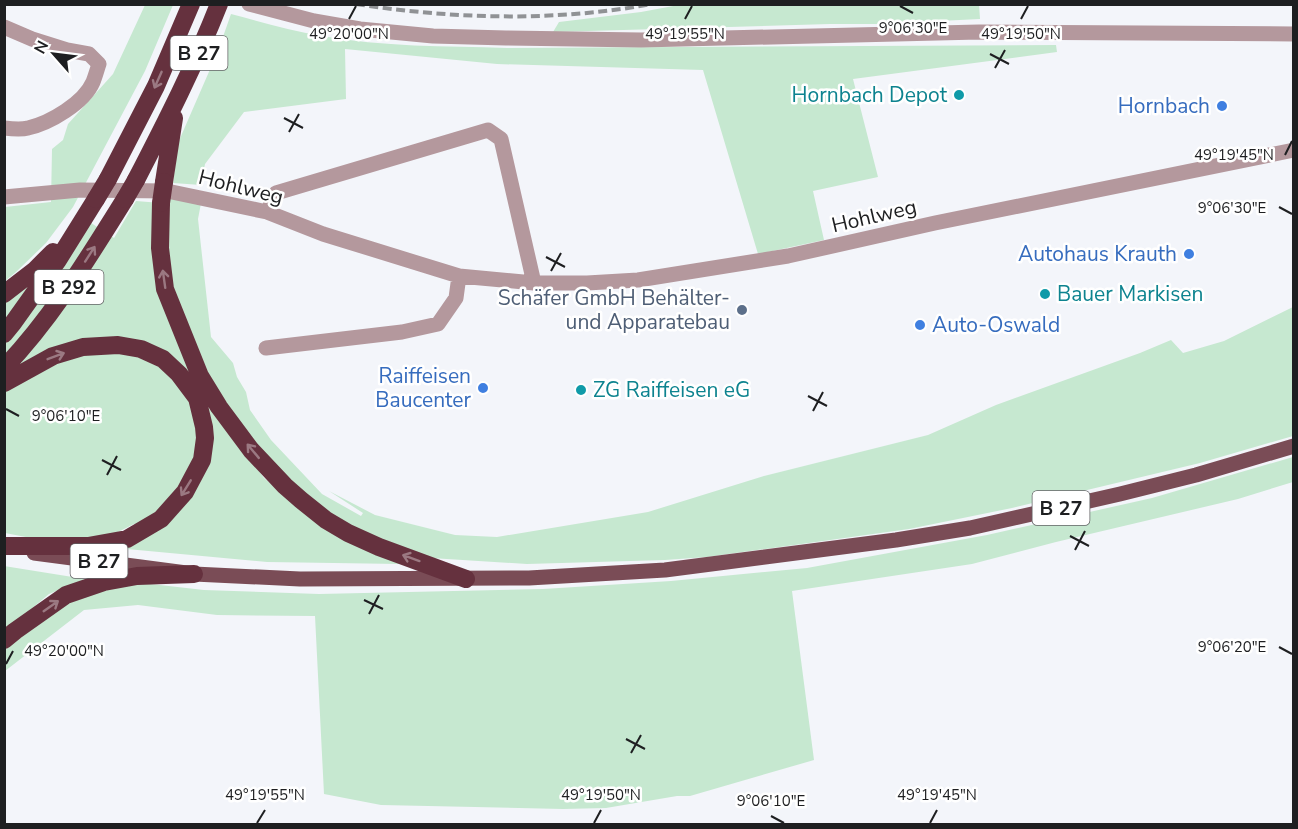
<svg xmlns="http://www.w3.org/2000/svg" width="1298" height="829" font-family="'Nunito Sans',sans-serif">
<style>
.green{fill:#c6e8d0}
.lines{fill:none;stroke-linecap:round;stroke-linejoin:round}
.minor{stroke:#b4989d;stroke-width:15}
.major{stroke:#7a4c56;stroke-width:15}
.highway{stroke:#65313e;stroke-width:18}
.rail{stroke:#909295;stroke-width:4;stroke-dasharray:9 4.5;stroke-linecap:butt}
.highway-bridge{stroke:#65313e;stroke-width:18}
.oneway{stroke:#9b7982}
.ticks{fill:none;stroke:#1e1f21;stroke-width:2}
.culture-dot{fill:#0f9aa8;stroke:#fff;stroke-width:2}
.shop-dot{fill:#3f7fe0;stroke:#fff;stroke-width:2}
.service-dot{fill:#5c6f8a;stroke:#fff;stroke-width:2}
.labels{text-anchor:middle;stroke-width:5;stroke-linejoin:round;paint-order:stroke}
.shield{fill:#fff;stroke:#626264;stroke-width:1.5}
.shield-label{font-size:20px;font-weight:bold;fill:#1e1f21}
.culture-label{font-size:21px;fill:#0d838f;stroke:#fff;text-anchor:start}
.shop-label{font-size:21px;fill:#366cbe;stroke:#fff;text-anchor:end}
.street-label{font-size:21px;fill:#1e1f21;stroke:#fff}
.service-label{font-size:21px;fill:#4e5e75;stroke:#fff;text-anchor:end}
.ticks-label{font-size:15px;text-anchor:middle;fill:#1e1f21;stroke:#fff;stroke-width:5;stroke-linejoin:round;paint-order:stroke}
</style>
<rect width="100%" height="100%" fill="#f3f5fa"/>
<path class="green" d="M684,4h295l1,15 -102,5h-48l-277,8 6,-10 82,-10z
M145,5h28l-28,66 -72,136 -27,36 -30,29 -11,9v-74l46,-5 1,-53 11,-9 5,-16 45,-50z
M231,14c30,8 60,17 91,22 61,11 123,10 185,12l549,-3 1,7 -204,27 25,98 -65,14 11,49 -66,14 -55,-184 -206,-6 -152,-15 1,50 -102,13 -39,52 -4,21 -28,-2 5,-40 40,-92z
M202,198l-4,21 13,118 22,26 4,14 9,15 4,18 21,30 51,54 39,22 2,-3 -34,-22 46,24 80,20 42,2 151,-25 116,-36 164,-41 68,-30 144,-52 31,-13 12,13 41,-12 69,-34v129l-93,27 -188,45 -103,21 -202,28 -42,3 -138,4 -96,-6 -32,-4 -93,-55 -94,-92 52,71 34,28 102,58 -133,-2 -151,-14 38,-16 48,-72 -53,66 -15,-2 -18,9 -31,9 -54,-4 -26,-5 -1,-239 81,-75 29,19 22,-37 25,2 8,-4z
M1293,457v25l-55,17 -182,43 -84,22 -180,27 22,169 -124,36h-13l-71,12 -43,1 -182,-4 -57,-11 -9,-178 -98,-1 -79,-10 -54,5 -79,61v-21l24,-23 57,-35 56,-9 62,7 115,4 224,-5 128,-8 136,-13 180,-33 165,-37z
M4,566l81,13 -36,15 -44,37z"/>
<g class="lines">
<path class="minor" d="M249,4l65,17 46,8 73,7 73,2 135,2 338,-8 315,2
M4,27l28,12 35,11 22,4 10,10c-2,6 -4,13 -6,18 -9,21 -43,41 -65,46 -7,2 -16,1 -24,0
M4,197l76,-7 87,1 100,21 56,22 136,42 75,7h53l51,-3 150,-24 147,-33 359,-73
M267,212l9,-19 212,-63 13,9 33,144
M266,348l136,-16 36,-8 18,-26 3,-22"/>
<path class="major" d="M34,553l160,21 106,5 229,-1 136,-8 231,-30 74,-12 150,-34 76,-19 98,-29"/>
<path class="highway" d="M108,179l48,-93 35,-82
M136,180c30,-58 59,-115 83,-176
M164,182l10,-64
M161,203l-1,45 5,41 35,87 19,31 32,43 34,36 16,14 25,20 22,13 31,14 87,32
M4,294l31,-24 18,-18
M4,334l9,-11 45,-63 38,-61
M4,368c48,-50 84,-110 121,-169
M4,383l49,-27 30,-9 35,-2 23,4 22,10 16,15 18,24 7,29 1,11 -3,22 -17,32 -24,27 -34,20 -39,7h-84
M4,640l11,-9 51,-36 38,-13 33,-6 57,-2"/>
<path class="rail" d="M356,4c97,15 199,18 296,0"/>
<path class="highway-bridge" d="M96,199l12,-20
M125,199l11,-19
M161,203l3,-21"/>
</g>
<defs><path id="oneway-shaft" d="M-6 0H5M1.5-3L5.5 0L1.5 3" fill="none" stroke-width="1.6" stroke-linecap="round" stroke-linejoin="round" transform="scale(1.5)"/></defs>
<g class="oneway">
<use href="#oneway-shaft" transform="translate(158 80) rotate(114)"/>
<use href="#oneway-shaft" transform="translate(90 254) rotate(-57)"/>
<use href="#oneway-shaft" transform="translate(164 279) rotate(-98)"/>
<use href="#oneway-shaft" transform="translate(56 356) rotate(-21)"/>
<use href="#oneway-shaft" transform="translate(253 451) rotate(-130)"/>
<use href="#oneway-shaft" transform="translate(186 488) rotate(122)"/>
<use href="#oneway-shaft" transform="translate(411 558) rotate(-160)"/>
<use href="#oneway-shaft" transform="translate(51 606) rotate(-35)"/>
</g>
<path class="ticks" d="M900,6l13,7M349,19l7,-13M685,19l7,-13M1021,19l7,-13M990,54l19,10M995,68l10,-18M284,118l19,10M289,132l10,-18M1285,155l7,-14M1279,207l13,7M546,257l19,10M551,271l10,-18M808,396l19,10M6,409l13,7M813,411l10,-19M102,460l19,10M107,475l10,-19M1070,536l19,10M1075,550l10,-19M364,600l19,9M369,614l10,-19M1279,647l13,7M6,664l7,-13M626,739l19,10M631,753l10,-18M771,816l13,7M257,823l8,-13M594,823l7,-13M930,823l7,-13"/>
<g class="culture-dot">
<circle cx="959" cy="95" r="6"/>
<circle cx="1045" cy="294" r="6"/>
<circle cx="581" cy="390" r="6"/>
</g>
<g class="shop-dot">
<circle cx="1222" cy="106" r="6"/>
<circle cx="1189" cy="254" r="6"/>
<circle cx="920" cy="325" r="6"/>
<circle cx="483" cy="388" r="6"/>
</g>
<circle class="service-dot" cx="742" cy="310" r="6"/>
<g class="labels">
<g class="shield">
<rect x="170.5" y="36" width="57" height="34" rx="4.5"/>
<rect x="34.5" y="270" width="69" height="34" rx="4.5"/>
<rect x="1032.5" y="491" width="57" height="34" rx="4.5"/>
<rect x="70.5" y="544" width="57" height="34" rx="4.5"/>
</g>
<g class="shield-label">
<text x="199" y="60">B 27</text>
<text x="69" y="294">B 292</text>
<text x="1061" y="515">B 27</text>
<text x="99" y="568">B 27</text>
</g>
<g class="culture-label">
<text x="947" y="102" text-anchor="end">Hornbach Depot</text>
<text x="1057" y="301">Bauer Markisen</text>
<text x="593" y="397">ZG Raiffeisen eG</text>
</g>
<g class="shop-label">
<text x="1210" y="113">Hornbach</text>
<text x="1177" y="261">Autohaus Krauth</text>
<text x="932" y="332" text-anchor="start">Auto-Oswald</text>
<text x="471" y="383">Raiffeisen<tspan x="471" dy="24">Baucenter</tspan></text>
</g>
<g class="street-label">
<text transform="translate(241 187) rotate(14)" y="7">Hohlweg</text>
<text transform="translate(874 216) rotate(-13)" y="7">Hohlweg</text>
</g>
<g class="service-label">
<text x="730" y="305">Schäfer GmbH Behälter-<tspan x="730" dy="24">und Apparatebau</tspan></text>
</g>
</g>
<g class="ticks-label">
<text x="913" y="33">9°06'30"E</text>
<text x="349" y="39">49°20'00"N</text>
<text x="685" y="39">49°19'55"N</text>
<text x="1021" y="39">49°19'50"N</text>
<text x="1234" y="160">49°19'45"N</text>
<text x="1232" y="213">9°06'30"E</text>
<text x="66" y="421">9°06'10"E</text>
<text x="1232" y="652">9°06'20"E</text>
<text x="64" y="656">49°20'00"N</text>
<text x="265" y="800">49°19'55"N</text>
<text x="601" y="800">49°19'50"N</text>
<text x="937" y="800">49°19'45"N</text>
<text x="771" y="806">9°06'10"E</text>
</g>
<rect width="1298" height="829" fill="none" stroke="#1e1f21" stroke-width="12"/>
<g transform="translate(54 54) rotate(298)" stroke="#ffffff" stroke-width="4.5" paint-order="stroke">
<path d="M0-4.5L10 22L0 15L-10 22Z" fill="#1e1f21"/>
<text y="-9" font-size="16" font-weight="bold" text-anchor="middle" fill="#1e1f21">N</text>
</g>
</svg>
